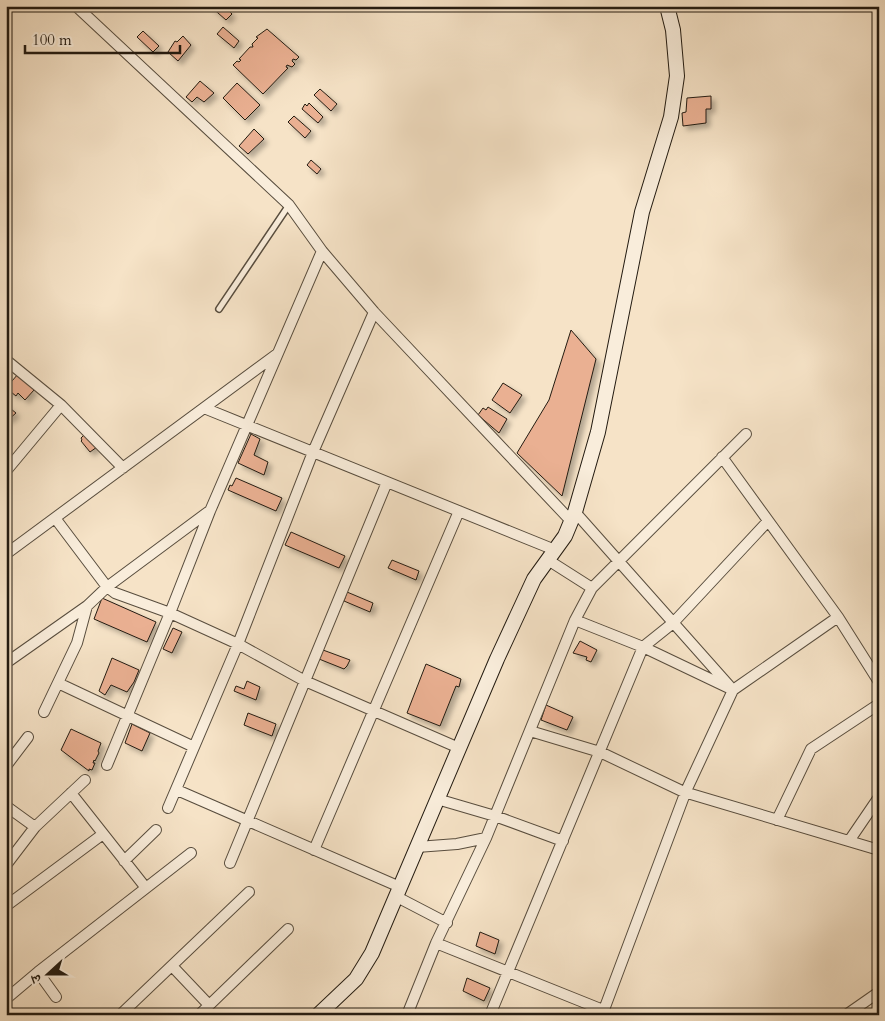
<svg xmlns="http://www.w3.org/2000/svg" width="885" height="1021" font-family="Cardo,'Noto Serif Devanagari',serif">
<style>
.building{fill:#eab092;stroke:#231b11;filter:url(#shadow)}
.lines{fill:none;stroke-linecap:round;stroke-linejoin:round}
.lane-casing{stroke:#584d3e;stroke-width:8}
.street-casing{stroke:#584d3e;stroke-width:12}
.secondary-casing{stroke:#231b11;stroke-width:16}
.lane{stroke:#f9eddb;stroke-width:5}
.street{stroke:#f9eddb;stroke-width:10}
.secondary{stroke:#f9eddb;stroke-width:14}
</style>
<defs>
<filter id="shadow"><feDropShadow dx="4" dy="4" stdDeviation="2.5" flood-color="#0004"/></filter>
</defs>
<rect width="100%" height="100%" fill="#f6e3c7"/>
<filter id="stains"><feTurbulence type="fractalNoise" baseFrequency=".004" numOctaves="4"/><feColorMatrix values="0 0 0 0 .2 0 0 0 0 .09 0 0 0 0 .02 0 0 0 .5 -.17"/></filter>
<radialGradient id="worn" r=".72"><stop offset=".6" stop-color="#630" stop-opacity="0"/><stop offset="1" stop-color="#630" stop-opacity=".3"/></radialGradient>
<path class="building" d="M210,6h14l8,8 -6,6z
M223,27l16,14 -5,7 -17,-14z
M267,29l32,28 -3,3 -3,-1 -1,2 3,3 -3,3 -5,-2 -1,2 2,1 -25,26 -30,-29 4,-4 2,1 2,-2 -2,-1 11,-12h3l-1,-3 6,-6 -2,-1z
M143,31l16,15 -6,6 -16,-15z
M183,36l8,9 -13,16 -10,-9 7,-11 2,1z
M200,81l14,12 -10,9 -7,-5 -5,5 -6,-5z
M237,83l23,22 -15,15 -22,-22z
M320,89l17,15 -6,7 -17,-16z
M711,96v13h-5v14l-23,3 -1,-13 4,-1 1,-14z
M309,103l14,14 -5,6 -16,-14 3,-5 2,2z
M294,116l17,15 -6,7 -17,-16z
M254,129l10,10 -16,15 -9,-8z
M311,160l10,9 -4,5 -10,-9z
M571,330l25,29 -34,137 -45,-43 32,-53z
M18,374l16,16 -9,10 -7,-7 -2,3 -10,-8z
M503,383l19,12 -12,18 -18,-13z
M6,405l10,8 -8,7 -2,-1z
M488,407l19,12 -8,14 -21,-18 5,-7 3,2z
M87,432l10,15 -7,5 -9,-11 1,-1 -1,-2z
M251,434l9,5 -6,16 14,7 -4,13 -26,-12z
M236,478l46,20 -6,13 -48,-21 2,-5 2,1z
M291,532l54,24 -6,12 -54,-23z
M392,560l27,11 -3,9 -28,-12z
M347,592l26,11 -3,9 -26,-11z
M102,598l54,24 -9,20 -53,-23z
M173,628l9,4 -10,21 -9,-4z
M580,641l17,9 -6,12 -5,-2 1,-3 -14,-4z
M323,650l27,10 -3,6 -3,3 -25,-10z
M112,658l27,12 -5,12 -7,10 -16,-7 -6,10 -6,-4z
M426,664l35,15 -2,8 -3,-1 -16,40 -33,-13z
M247,681l13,6 -4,13 -22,-9 2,-5 8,3z
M546,705l27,12 -6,13 -26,-10z
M248,713l28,11 -4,12 -28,-11z
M132,724l18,9 -8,18 -17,-8z
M71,729l30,14 -3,8 1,2 -4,8 -1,-1 -1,3h2l-3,7 -3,-1v2l-28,-21z
M480,932l19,8 -4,14 -19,-8z
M467,978l23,10 -6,13 -21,-10z"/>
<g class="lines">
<g class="lane-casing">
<path id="lane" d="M219,309l70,-104"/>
</g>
<g class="street-casing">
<path id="street" d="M76,6l213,199 33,46 52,61 197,209
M6,360l55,45 62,63
M204,408l351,142
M722,457l116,160 41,65
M6,471l55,-66
M575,512l158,178
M55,518l52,69 8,6 55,20 68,31 67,37 154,67
M6,554l271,-200
M548,560l44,28
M575,620l68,27 86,41
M6,663l81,-57
M58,683l136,64
M44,712l33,-69 10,-37 20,-19 101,-75
M530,731l70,21 84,40 195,58
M107,765l63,-152 40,-102 112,-260
M6,766l22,-29
M177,790l223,97
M71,793l75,95
M437,799l58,17 68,25
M6,806l29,21
M168,808l70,-164 75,-192 61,-140
M777,820l34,-71 68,-45
M849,841l30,-44
M417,847l40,-3 29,-6
M314,850l145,-339
M124,861l32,-31
M230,863l157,-381
M6,865l29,-38 50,-47
M397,897l50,26
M6,906l97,-72
M436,943l167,67
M172,966l37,39
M38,972l18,25
M6,999l32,-27 153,-119
M120,1015l129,-123
M199,1015l89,-86
M407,1015l29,-72 50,-105 89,-218 17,-32 154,-154
M490,1015l153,-368 30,-24 95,-102
M602,1015l84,-224 47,-101 105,-73
M846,1015l33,-23"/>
</g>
<g class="secondary-casing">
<path id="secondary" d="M318,1015l38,-36 16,-26 125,-294 37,-80 31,-43 10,-24 23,-80 44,-220 29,-95 6,-41 -4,-46 -6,-24"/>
</g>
<use href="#lane" class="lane"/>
<use href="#street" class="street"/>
<use href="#secondary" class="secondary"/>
</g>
<rect width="885" height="1021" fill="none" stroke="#f6e3c7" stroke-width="25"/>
<rect x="8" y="8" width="870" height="1006" fill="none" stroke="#231b11" stroke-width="2.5"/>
<rect x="12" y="12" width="860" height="996" fill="none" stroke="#231b11"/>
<g transform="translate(48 974) rotate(249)" stroke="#f9eddb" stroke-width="4" paint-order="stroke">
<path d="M0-4L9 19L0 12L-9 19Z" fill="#231b11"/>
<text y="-8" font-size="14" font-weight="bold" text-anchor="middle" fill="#231b11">उ</text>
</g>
<path d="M25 45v8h155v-8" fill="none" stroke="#231b11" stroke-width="2.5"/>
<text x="32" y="45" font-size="15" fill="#231b11" stroke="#f9eddb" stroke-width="4" paint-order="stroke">100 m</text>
<rect width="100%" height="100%" filter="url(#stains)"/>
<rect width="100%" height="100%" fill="url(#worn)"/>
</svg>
